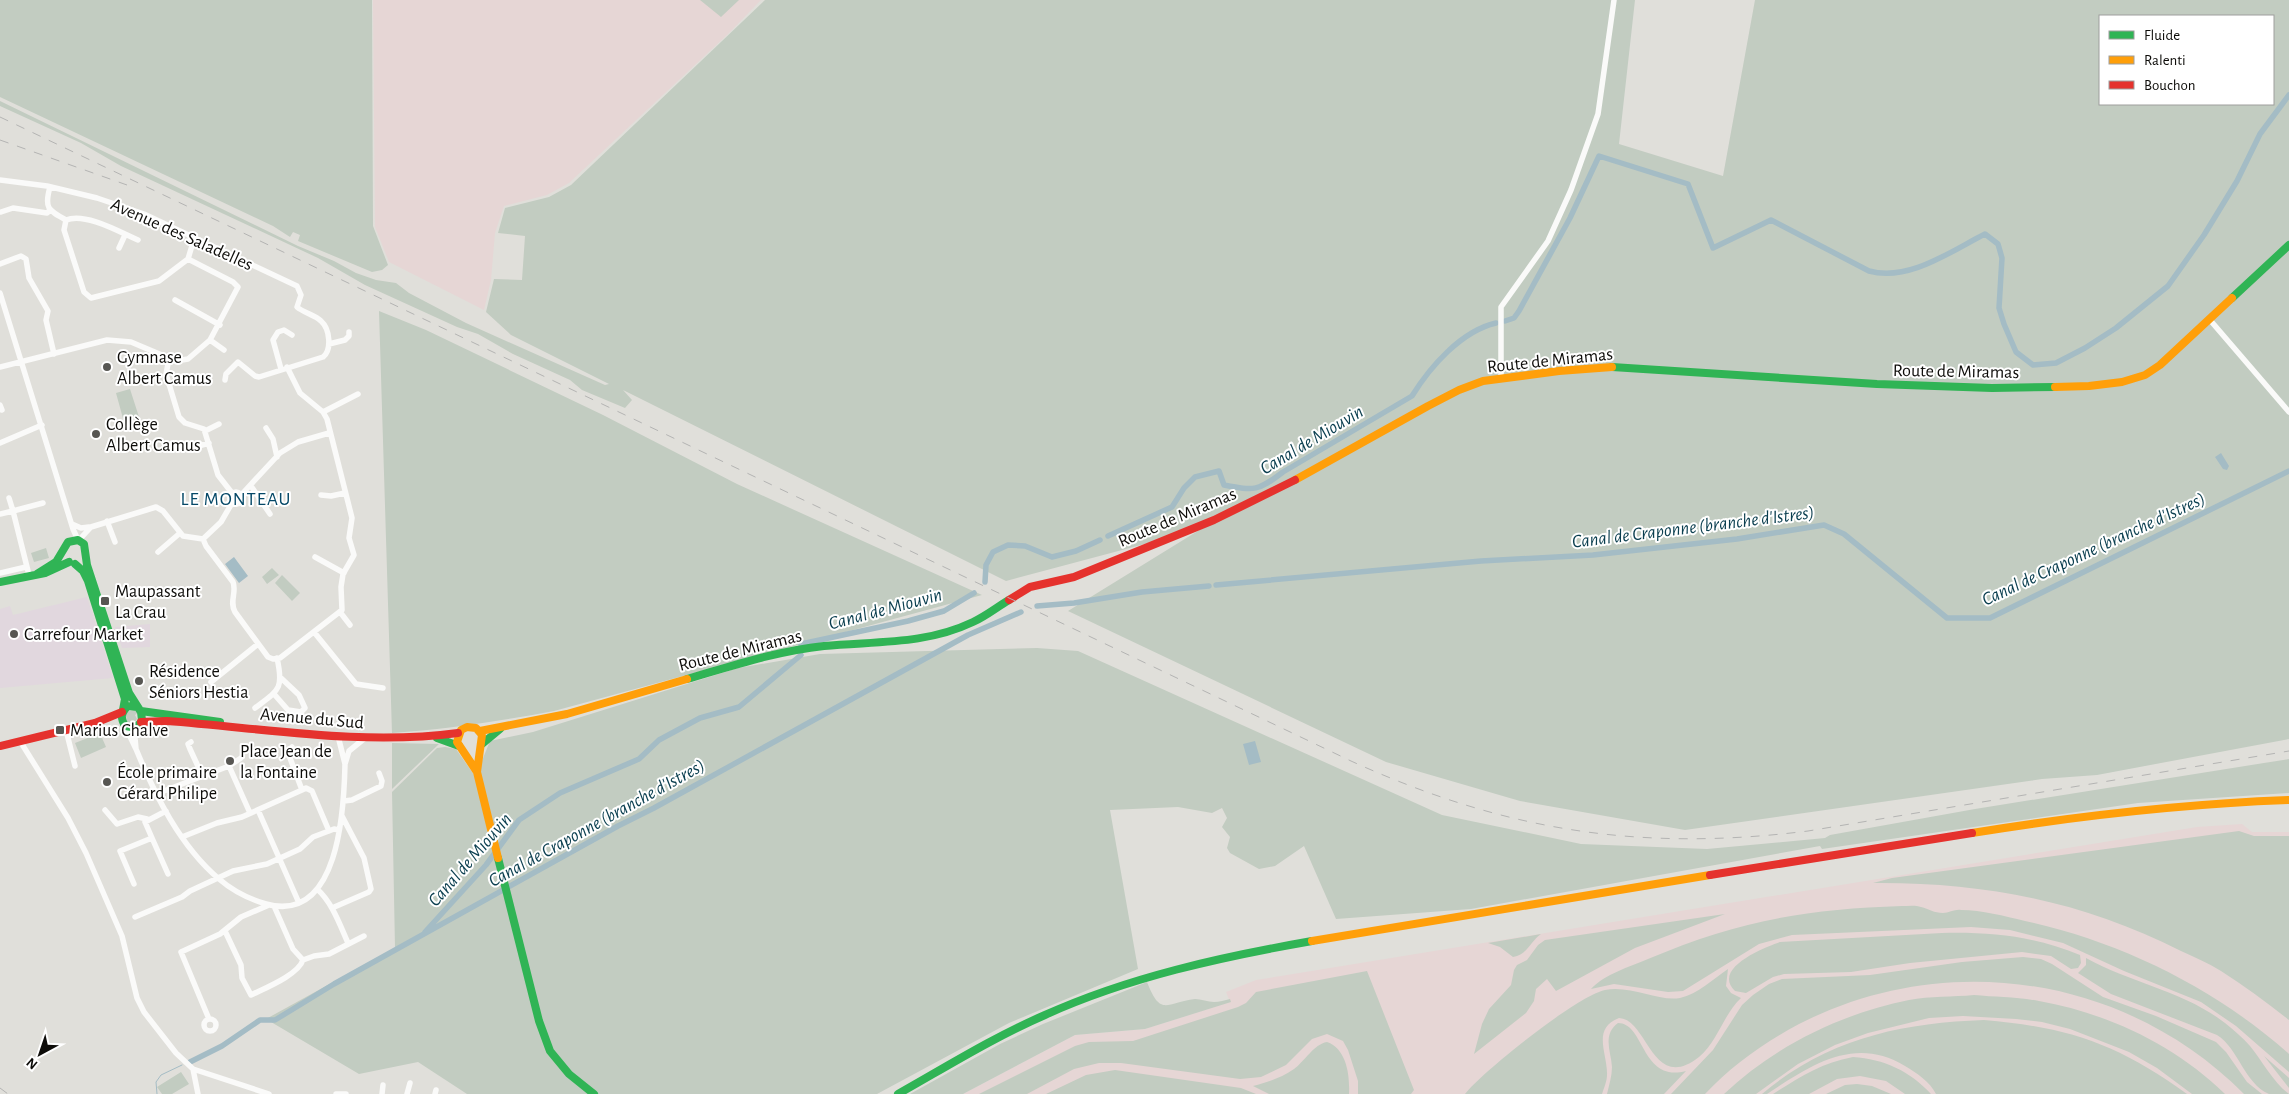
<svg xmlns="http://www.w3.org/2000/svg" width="2289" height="1094" font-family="'Alegreya Sans',sans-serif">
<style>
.commercial{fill:#e1d7de}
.industrial{fill:#e6d6d5}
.green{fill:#c2ccc1;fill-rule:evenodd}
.water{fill:#a4bcc5}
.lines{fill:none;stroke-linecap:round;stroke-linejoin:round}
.stream{stroke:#a4bcc5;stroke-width:1}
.canal{stroke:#a4bcc5;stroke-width:5.5}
.street{stroke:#fafaf9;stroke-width:5.5}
.fast{stroke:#30b455;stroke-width:8}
.slow{stroke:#ff9f0a;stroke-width:8}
.jam{stroke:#e5322d;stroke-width:8}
.rail{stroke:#b4b4b3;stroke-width:1;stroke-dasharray:9 9;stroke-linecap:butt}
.poi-dot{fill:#575652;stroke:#fff;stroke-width:2}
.labels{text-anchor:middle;stroke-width:4;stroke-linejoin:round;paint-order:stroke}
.street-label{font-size:18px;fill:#0d0c09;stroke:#fff}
.poi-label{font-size:18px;fill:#0d0c09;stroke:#fff;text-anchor:start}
.water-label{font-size:19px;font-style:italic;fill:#0a3e4f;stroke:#fff}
.neighbourhood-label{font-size:19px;letter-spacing:1px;fill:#054867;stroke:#fff}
</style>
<rect width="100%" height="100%" fill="#e0dfda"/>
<path class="commercial" d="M87,597l26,81 -113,10v-79l10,-3 3,9z
M150,624v23l-28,1 -7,-21z"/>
<path class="industrial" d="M373,0h388l-33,34 -159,149 -22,12 -43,11 -9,27 -4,47 -7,30 -95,-48 -14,-35z
M2242,824l10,8h37v262h-1326l112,-59 70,-6 85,-27 -4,-10 30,-12 941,-153z"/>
<path class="green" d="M0,0h372l1,226 15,39 -6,5 -10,2 -74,-31 2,-6 -7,-3 -3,5 -17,-11 -273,-129z
M700,0h39l-18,17z
M765,0h870l-16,144 104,32 32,-176h534v739l-192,36 -55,4 -357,51 -165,-29 -134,-39 -318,-151 133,-82 -195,52 -383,-191 9,10 -7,8 -43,-18 -12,-10 -57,-26 -35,-20 -21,-7 -92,-42 -47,-27 -197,-92 -40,-23 -81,-37v-5l298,145 36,15 22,12 20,7 20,3 13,10 57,30 139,62 4,-1 -98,-49 -25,-23 8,-33 28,1 3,-44 -27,-3 7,-25 44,-11 22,-12zM2100,16h173v88h-173z
M379,311l47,19 177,85 134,69 245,111 -428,116c-54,10 -106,18 -162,22z
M130,389l9,28 -15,5 -8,-29z
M46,548l3,10 -15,4 -3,-9z
M272,568l7,7 -12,9 -5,-7z
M282,575l18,18 -8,8 -17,-18z
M1037,648l41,3 364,164 139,29 126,5 118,-11 5,-3 145,-26 314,-50v34l-151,10 -316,46 -2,-3 -349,63 -135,10 -32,-73 -29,20 -16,3 -29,-16 -3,-5 3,-11 -8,-10 5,-9 -5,-10 -10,5 -34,-6 -68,3 28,159 -129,54 -132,71h-410l-49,-32 -59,12 -93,-55 129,-71 -3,-156 45,-44 8,-1 11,2 21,30 4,-1v-15l9,-22 43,-9 205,-64 82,-14z
M135,710l3,3 -3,2 2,4 -3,4 -5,1 -3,-2 1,-4 -2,-3 1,-3z
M100,733l6,14 -25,11 -6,-15z
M392,743l47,1 -47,45z
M2239,831l15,5h35v184c-22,-17 -44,-34 -68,-49 -13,-8 -27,-14 -40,-20 -99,-50 -198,-69 -308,-68l19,-5z
M1902,906c6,0 14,-1 19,1 8,2 13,6 22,6 6,0 12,-4 18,-3 21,0 43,6 64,11 96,21 190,67 264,133v18l-53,-46 -35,-24 -77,-31 -61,-28 -53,-13 -39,-3 -179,8 -33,9 -76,47 -15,1 -54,-8 -23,5c14,-15 38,-22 57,-30 89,-38 158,-50 254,-53z
M1725,914l-90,34 -79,43 -9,-12 -11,10 -2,12 -8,12 -52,41 8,-30 7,-15 22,-24 3,-15 3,-5 10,-5 11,-15 7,-5z
M1942,933c51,-1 91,3 138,22l1,8 -3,5 -7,1 -20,-13 -29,-4 -112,11 -59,9 -67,2 -11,3 -27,16 -11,-2c-24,-23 31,-44 45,-49z
M1541,934c-11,8 -14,21 -28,23l-13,-10 -12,-4z
M2023,957l18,2 11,5 51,33 53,19 60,26 10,10 21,30 15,12h-18c-117,-118 -297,-146 -445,-70 -34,18 -68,42 -94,70h-34l42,-44 29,-45 11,-10 16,-11 13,-5 88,-4 92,-13z
M2086,958c45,25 98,33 139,65 9,7 18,15 25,23 13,16 23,36 39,48 -6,0 -15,0 -20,0 -25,-11 -30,-45 -52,-59l-106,-41 -33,-21 8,-8z
M1728,969l-2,17 5,7 10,5c-18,17 -23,43 -42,59 -47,37 -51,-38 -80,-39 -28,11 -11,36 -12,57 0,6 -3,13 -5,19h-137c18,-23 112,-98 140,-104 26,-5 54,12 75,8 18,-4 33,-19 48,-29z
M1367,971l47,119 -3,4h-53v-13l-10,-31 -5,-9 -16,-7 -15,5 -26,26 -25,12 -21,2 -119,-16h-22l-25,6 -47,25h-48l96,-48 14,-4 44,-1 105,-34 8,-4 10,-11z
M1147,982c14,35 18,21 48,17 6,0 13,3 19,3 5,0 11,-2 16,-3l1,3 -86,27 -70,6 -112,59h-53l90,-50 43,-20z
M1974,995c21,2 44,2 65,6 68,12 136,44 186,93h-33l-35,-26 -28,-16 -59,-23 -28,-7 -26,-3 -53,-3 -34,2 -61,15 -33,12 -37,19 -42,30h-32c51,-48 116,-80 185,-94 21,-4 44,-3 65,-5z
M1984,1020c84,7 134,24 203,74h-251c-6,-12 -19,-21 -31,-28 -51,-31 -95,0 -138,28h-5c65,-55 138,-71 222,-74z
M1618,1023c27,0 23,60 68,48l-22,23h-57c2,-9 5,-18 5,-27 -1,-16 -10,-32 6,-44z
M1327,1042c20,7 23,34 22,52h-80l-16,-8c15,-4 28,-8 41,-17 10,-7 20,-25 33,-27z
M2264,1056l25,22v10z
M1853,1057c31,2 57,14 78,37h-26l-19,-13 -26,-5 -23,3 -28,15h-36c27,-17 48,-31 80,-37z
M1115,1070l126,18 15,6h-210l40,-19z
M181,1072l8,12 -17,10h-10l-5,-7z
M1857,1084l15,2 19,8h-65l19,-9z"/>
<path class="water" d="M2221,453l8,13 -2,4 -4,-1 -8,-12z
M234,557l14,19 -9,7 -14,-19z
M1255,741l6,21 -12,3 -6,-21z"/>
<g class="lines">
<path class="stream" d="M157,1094l-1,-12 5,-7 21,-10"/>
<path class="canal" d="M1505,321l9,-3 5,-7 51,-93 29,-62 89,28 25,64 58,-28 98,51c40,11 82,-20 116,-37l13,10 4,14 -3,50 5,16 12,28 17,13 23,-2 29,-15 31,-20 52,-42 36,-51 33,-54 23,-47 29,-39
M1108,536l64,-29 12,-19 11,-11 24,-6 5,14c31,6 34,6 59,-13l129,-76c18,-29 49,-65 84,-73
M985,582l1,-17 7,-13 15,-7 17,1 27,11 24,-6 24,-11
M1216,585l265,-24 112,-6 144,-16 87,-14 20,9 103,84h43l299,-147
M1037,606l37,-3 68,-11 67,-6
M801,645v-1l107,-23 36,-10 30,-18
M425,932l61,-67 33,-45 41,-27 79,-34 20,-19 41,-22 39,-11 62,-52
M190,1062l32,-16 38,-26h15l59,-36 284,-158 36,-18 314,-173 53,-23"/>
<path class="street" d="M0,180l47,6 50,12 47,16 153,72 4,9 -4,12c7,6 18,8 24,14 9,8 11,29 2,36l-64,20 -4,-1 -17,-14 -12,12 -1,6
M50,187c-6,21 -2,23 16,33l-2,10 20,62 7,6 68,-17 29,-22 6,-20
M1,212l12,-4 34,5 3,-3
M66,220c19,-8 54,12 72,20
M119,248l6,-13
M0,264l21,-8 5,3 3,19 19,33 -2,9 8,34
M0,293l73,236 5,11
M175,300l45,25
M2210,320l79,92
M210,340l14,10
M329,344l16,-4 4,-4v-4
M169,359l-3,15 13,43 6,6 19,6 14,46 14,18
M0,367l107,-27 24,2 45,19 12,-2 22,-19 28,-53 -5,-5 -45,-23
M281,369l-8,-29 5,-8 6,-2 8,5
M1501,378v-71l47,-66 23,-51 27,-76 16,-114
M0,405l2,5
M323,412l35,-18
M266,428l7,11 4,18
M205,431l14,-7
M0,443l42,-18
M188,449l21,-6
M251,486l19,28
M230 498a6 6 0 1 1 12 0a6 6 0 1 1-12 0Z
M242,494l38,-41 18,-11 31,-9
M321,495l10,1 14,-3
M9,498l4,13 30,-8
M0,514l13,-3 16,64
M107,521l8,21
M72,524l9,4 8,-1
M203,539l3,7 27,36c4,10 -4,20 2,30l33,45 5,2 7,-1 62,-48 -1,-23 2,-13 11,-19 -5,-17 3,-20 -25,-99 -4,-7 -23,-19 -13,-26
M79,540l12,-13 65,-20 7,4 20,25 20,3 18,-17 11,-19
M158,552l22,-19
M315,557l29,16
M0,573l26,-6
M340,612l10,13
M314,632l42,52 27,4
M211,682l47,-38
M274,694l14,16 13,2 4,-4 -6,-13 -18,-17
M255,708c24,-18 29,-19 22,-50
M125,726l11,23 -1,-11 5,-13
M66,730l9,36
M338,736l7,28 4,-13 16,-13
M20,741l48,77 18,35 36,83 15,62 7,14 32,41 17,16 5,25
M191,742l-3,2 2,5 12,26
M292,747l-3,3 1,8 12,32 4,-2 6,3 17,40
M136,749c19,46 44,97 83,130 14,12 30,20 47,25 73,20 78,-94 79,-140
M229,766l12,-8
M156,794l73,-28 21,47
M344,801l8,-1 29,-14 1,-5 -3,-8
M105,810l12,14 21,-7 9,2
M258,810l41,93
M182,837l35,-14 25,-6 60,-27
M152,838l16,36
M134,884l-14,-33 32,-13 -7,-16 21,-11
M317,889c15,13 23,36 31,54
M332,908l37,-16 2,-3 -7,-31 -22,-42
M135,917l47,-20 8,-6 43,-20 34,-7 33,-15 13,-12 21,-8 5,1
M225,931l16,34 1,13 9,17c14,-7 47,-20 52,-35l-10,-11 -19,-43
M303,960l11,-4 15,-2 35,-18
M204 1025a6 6 0 1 1 12 0a6 6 0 1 1-12 0Z
M209,1019l-28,-67 39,-18 21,-17 28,-12
M193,1069l76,25
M336,1094h10
M382,1094l1,-9
M407,1094l3,-11
M435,1094l1,-4"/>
<path class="fast" d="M2232,298l57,-53
M1612,367l265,17 115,4 63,-1
M75,564l8,7 5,10 37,118 -2,11
M37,574l19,-12 12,-20 10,-2 6,4 3,21 42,128 12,19 1,8c-3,7 -10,8 -17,6 -5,-9 -4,-13 3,-20l9,1
M0,582l45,-9 24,-11
M687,679c45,-13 90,-28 137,-33 51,-5 101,-1 149,-24 13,-6 24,-15 36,-22
M141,711l79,11
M437,738l22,8
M482,744l18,-15
M498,858l41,163 11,30 19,23 25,20
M898,1094c48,-27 96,-57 147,-79 84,-38 176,-58 267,-74"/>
<path class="slow" d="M2055,387l34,-1 33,-4 23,-7 15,-10 72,-67
M1295,480l133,-74 31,-16 24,-9 76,-10 53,-4
M480,731l87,-17 120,-35
M477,772l-20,-30 4,-12 6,-3 9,1 6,7 -5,37 21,86
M1972,833c105,-17 210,-29 317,-33
M1312,941l398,-66"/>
<path class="jam" d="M1009,600l21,-13 44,-10 140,-57 81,-40
M141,722l26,-1c96,7 194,25 291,12
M0,746l95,-23 27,-11
M1710,875l262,-42"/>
<path class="rail" d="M0,117l1351,644c154,70 289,91 457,70l481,-80
M0,140l127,45
M0,1088l8,6"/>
</g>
<g class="poi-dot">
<circle cx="107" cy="367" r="5"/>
<circle cx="96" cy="434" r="5"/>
<rect x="100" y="596" width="10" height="10" rx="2.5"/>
<circle cx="14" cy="634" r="5"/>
<circle cx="139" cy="681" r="5"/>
<rect x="55" y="725" width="10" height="10" rx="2.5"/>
<circle cx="230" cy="761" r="5"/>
<circle cx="107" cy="782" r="5"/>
</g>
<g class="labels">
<g class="street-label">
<text transform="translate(182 234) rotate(24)" y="6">Avenue des Saladelles</text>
<text transform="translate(1550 360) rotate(-6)" y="6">Route de Miramas</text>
<text transform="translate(1956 371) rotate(1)" y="6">Route de Miramas</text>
<text transform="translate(1177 517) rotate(-23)" y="6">Route de Miramas</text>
<text transform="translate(740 650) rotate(-14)" y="6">Route de Miramas</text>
<text transform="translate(312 718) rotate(5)" y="6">Avenue du Sud</text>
</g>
<g class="poi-label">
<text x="117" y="363">Gymnase<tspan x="117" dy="21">Albert Camus</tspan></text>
<text x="106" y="430">Collège<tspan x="106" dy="21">Albert Camus</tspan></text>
<text x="115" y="597">Maupassant<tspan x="115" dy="21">La Crau</tspan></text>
<text x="24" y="640">Carrefour Market</text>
<text x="149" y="677">Résidence<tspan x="149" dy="21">Séniors Hestia</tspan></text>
<text x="70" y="736">Marius Chalve</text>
<text x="240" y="757">Place Jean de<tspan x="240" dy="21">la Fontaine</tspan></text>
<text x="117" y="778">École primaire<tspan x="117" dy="21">Gérard Philipe</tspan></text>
</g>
<g class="water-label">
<text transform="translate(1311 439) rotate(-31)" y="7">Canal de Miouvin</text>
<text transform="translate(1693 526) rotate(-7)" y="7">Canal de Craponne (branche d'Istres)</text>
<text transform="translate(2093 548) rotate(-25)" y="7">Canal de Craponne (branche d'Istres)</text>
<text transform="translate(885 608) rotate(-15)" y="7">Canal de Miouvin</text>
<text transform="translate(596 822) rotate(-29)" y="7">Canal de Craponne (branche d'Istres)</text>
<text transform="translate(469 859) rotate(-49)" y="7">Canal de Miouvin</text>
</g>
<g class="neighbourhood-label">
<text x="236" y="505">LE MONTEAU</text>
</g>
</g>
<rect x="2099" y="15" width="175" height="90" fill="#ffffff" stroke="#9e9e9d"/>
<rect x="2109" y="31" width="25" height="8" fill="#30b455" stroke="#9e9e9d"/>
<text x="2144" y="40" font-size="15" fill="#0d0c09">Fluide</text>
<rect x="2109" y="56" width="25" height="8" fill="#ff9f0a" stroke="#9e9e9d"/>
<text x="2144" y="65" font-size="15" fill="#0d0c09">Ralenti</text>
<rect x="2109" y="81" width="25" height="8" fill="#e5322d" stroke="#9e9e9d"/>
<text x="2144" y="90" font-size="15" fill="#0d0c09">Bouchon</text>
<g transform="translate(40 1054) rotate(220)" stroke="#ffffff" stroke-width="4" paint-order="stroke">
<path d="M0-4L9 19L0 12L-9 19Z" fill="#0d0c09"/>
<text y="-8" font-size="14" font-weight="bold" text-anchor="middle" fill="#0d0c09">N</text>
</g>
</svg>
